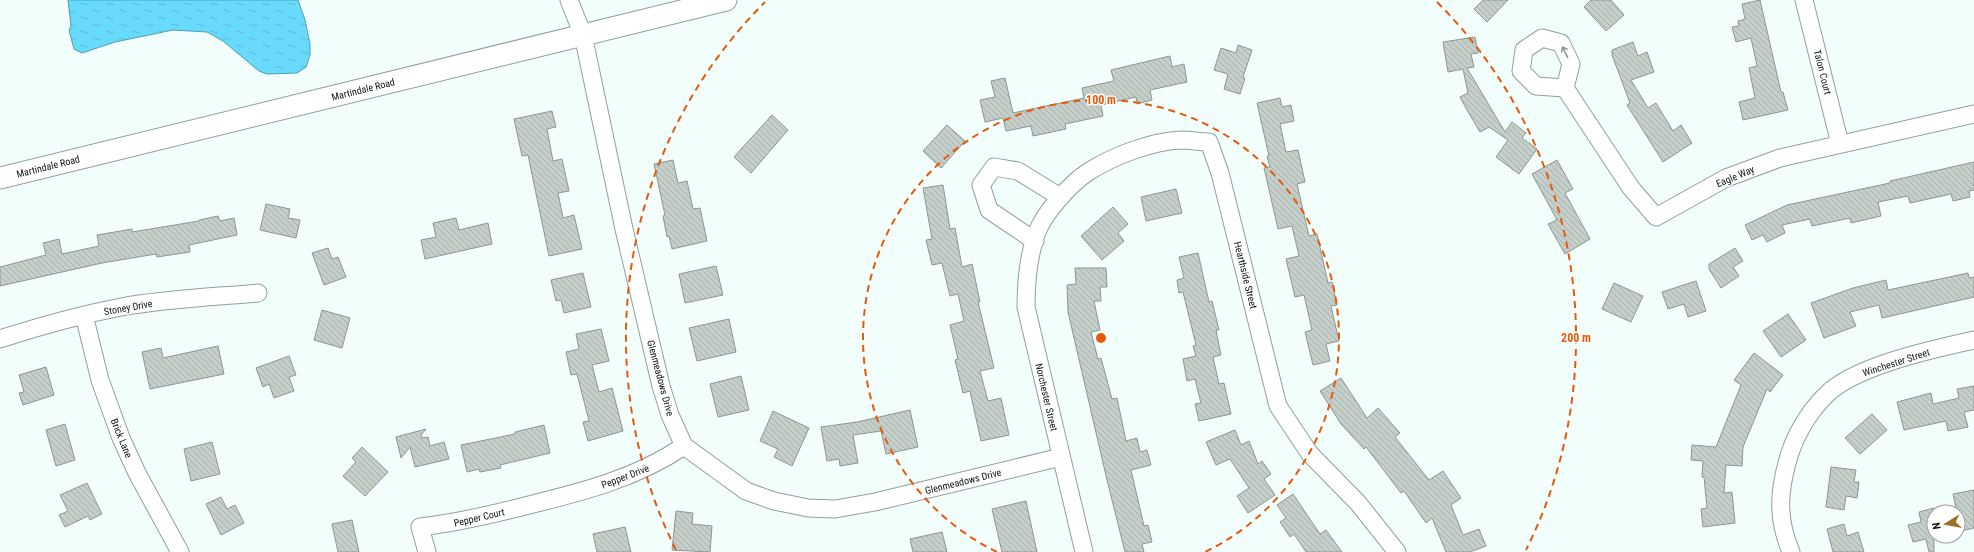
<svg xmlns="http://www.w3.org/2000/svg" width="1974" height="552" font-family="'Roboto Condensed',sans-serif">
<style>
.water{fill:url(#water-ripples);stroke:#4d9fb7}
.building{fill:url(#building-back-hatch);stroke:#8d9791}
.lines{fill:none;stroke-linecap:round;stroke-linejoin:round}
.minor-casing{stroke:#939f9c;stroke-width:19}
.tertiary-casing{stroke:#939f9c;stroke-width:23}
.minor{stroke:#fff;stroke-width:17}
.tertiary{stroke:#fff;stroke-width:21}
.oneway{stroke:#939595}
.ring{fill:none;stroke:#e8590c;stroke-width:2;stroke-dasharray:7 5}
.labels{text-anchor:middle;stroke-width:3;stroke-linejoin:round;paint-order:stroke}
.street-label{font-size:10px;fill:#0f1413;stroke:#fff}
.centre{fill:#e8590c;stroke:#fff;stroke-width:2}
.ring-label{font-size:12px;text-anchor:middle;font-weight:bold;fill:#e8590c;stroke:#fff;stroke-width:3;stroke-linejoin:round;paint-order:stroke}
</style>
<defs>
<pattern id="water-ripples" width="26" height="14" patternUnits="userSpaceOnUse"><rect width="26" height="14" fill="#68dbfd"/><path d="M2 4q2-2 4 0t4 0M15 11q2-2 4 0t4 0" fill="none" stroke="#59bbd8"/></pattern>
<pattern id="building-back-hatch" width="6" height="6" patternUnits="userSpaceOnUse"><rect width="6" height="6" fill="#c5cfc9"/><path d="M-1 5l2 2M0 0l6 6M5-1l2 2" fill="none" stroke="#a8b1ac"/></pattern>
</defs>
<rect width="100%" height="100%" fill="#f1fefb"/>
<path class="water" d="M68,0h230l7,20 5,24v11l-4,12 -9,6 -30,1 -8,-3 -36,-30 -16,-9 -34,-2 -58,12 -33,11 -8,-4 -5,-19 2,-4z"/>
<path class="building" d="M1483,0h25l-21,22 -13,-13z
M1591,0h20l13,15 -18,16 -22,-24z
M1760,0l21,92h2l5,18 -45,10 -4,-18 16,-4 -6,-30 8,-2 -6,-28 -15,4 -4,-15 7,-1 -1,-5 7,-2 -3,-15z
M1475,37l3,16 -7,1 3,13 -7,1 38,64 7,-10 14,11 -4,5 15,11 -18,25 -23,-17 12,-17 -19,-13 -9,5 -13,-22 -7,-13 8,-4 -5,-24 -15,3 -5,-30z
M1633,42l5,14 9,-4 7,20 -23,8 17,28 8,-5 17,28 8,-6 11,18 -29,19 -36,-57 3,-2 -18,-48v-5z
M1238,45l14,5 -9,27 2,1 -5,16 -16,-5 4,-15 -14,-4 7,-22 15,5z
M1170,56l2,11 12,-3 3,18 -37,8 2,10 -15,4 -1,-7 -35,8 2,11 -38,8 1,5 -33,7 -2,-10 -25,5 -3,-13 -18,4 -5,-22 15,-3 -4,-16 14,-3 8,35 71,-15 -2,-10 32,-7 -3,-11z
M1280,98l2,9 9,-2 3,16 -14,3 6,28 12,-2 7,32 -8,2 12,52 8,-2 11,49 4,-1 5,23 -6,1 8,35 -13,3 4,17 -17,4 -8,-33 7,-2 -8,-35 -9,2 -9,-38 13,-3 -7,-30 -14,3 -14,-61 6,-1 -3,-11h2l-12,-53z
M552,111l4,16 -9,2 6,32 9,-2 7,32 -11,2 5,25 11,-3 8,34 -33,7 -21,-101 -6,1 -8,-37z
M772,115l16,15 -37,43 -17,-16z
M947,125l18,16 -24,27 -18,-17z
M673,160l5,23 9,-2 6,28 7,-1 7,33 -35,8 -3,-13 -2,1 -4,-21 2,-1 -11,-51z
M1557,160l16,29 -8,4 25,46 -25,15 -17,-30 9,-4 -25,-46z
M1974,162v28l-5,1 1,6 -17,4 -2,-7 -41,9 -2,-7 -30,6 3,14 -30,7 -1,-5 -38,8 -2,-7 -28,6 3,8 -18,9 -4,-7 -11,5 -7,-15 42,-20 103,-22v-2z
M943,185l7,44 5,-1 7,39 10,-3 8,38h-2l16,66 -14,3 8,30 13,-3 8,37 -28,6 -11,-50 -7,2 -8,-33 3,-1 -8,-34 14,-4 -6,-27 -8,2 -8,-33 -10,2 -6,-25 6,-1 -9,-51z
M1176,189l6,24 -36,8 -5,-24z
M266,204l24,5 -2,9 12,2 -4,18 -36,-8z
M1113,207l15,17 -10,9 6,8 -22,19 -21,-24z
M218,216l2,5 14,-3 3,17 -48,10 1,7 -33,5 -1,-3 -54,9 -102,23v-19l46,-12 -3,-12 16,-4 3,15 37,-8 -2,-11 35,-6v3l67,-11v-1z
M456,218l3,12 29,-7 4,21 -67,15 -4,-19 15,-3 -3,-14z
M328,248l4,11 6,-2 8,20 -22,8 -12,-32z
M1735,248l8,13 -10,6 6,9 -18,12 -12,-19v-5z
M1198,253l11,49 3,-1 7,29h-3l5,25 -8,2 6,27 5,-1 7,31 -32,7 -4,-17 6,-1 -6,-24 -8,2 -4,-22 13,-3 -3,-10 3,-1 -13,-53 -4,1 -2,-13 7,-2 -5,-21z
M716,266l7,29 -38,8 -6,-29z
M1075,268h31l1,19h-7l1,14h-7l6,29 -9,2 7,27 3,-1 11,41 5,-1 9,43 11,-3 3,14 7,-2 4,15 -20,5 13,56 4,-1 4,17 -10,2 2,8h-19l-18,-72 -39,-168 -1,-27 9,-1z
M583,273l8,34 -27,6 -3,-13 -5,1 -5,-21z
M1968,273l1,5 5,-1v20l-92,21 -3,-13 -29,7 6,14 -32,12 -13,-35 42,-15 33,-8 2,10z
M1696,281l10,30 -18,6 -4,-13 -16,5 -6,-17z
M1614,283l29,13 -12,26 -29,-13z
M322,310l28,8 -8,30 -28,-8z
M1788,314l18,26 -25,17 -18,-26z
M729,319l7,33 -39,9 -8,-33z
M601,329l8,32 -17,4 7,27 13,-4 11,43 -35,10 -5,-19 6,-1 -12,-47 -6,1 -5,-23 13,-3 -3,-15z
M218,346l6,28 -74,15 -8,-37 19,-4 2,10z
M1754,353l29,22 -13,17 -3,-3 -24,58 -1,19 -16,-1 -2,28 8,-1 3,31 -32,4 -2,-18 6,-1 -3,-31h-2l1,-16 -12,-1 1,-15 24,2 25,-62 -7,-5z
M289,356l7,19 -7,2 5,14 -20,7 -5,-14 -6,3 -7,-19z
M46,367l8,28 -31,10 -4,-12 5,-1 -5,-17z
M741,376l8,34 -31,7 -8,-33z
M1341,378l26,40 11,-10 22,25 -5,4 34,43 14,-9 18,27 -10,7 12,30 16,-6 7,17 -16,6h-24l-14,-34 -6,5 -22,-32 -3,2 -35,-46 -2,2 -23,-25 -21,-33z
M1974,386v24l-10,2 4,15 -20,4 -2,-10 -42,9 -7,-28 34,-9 2,11 26,-6 -2,-9z
M910,410l8,37 -32,7 -5,-23 -28,4 5,28 -18,3 -1,-7 -12,2 -6,-34 36,-5z
M773,411l36,17 -17,38 -18,-9 4,-8 -18,-8z
M1872,414l15,16 -27,24 -15,-16z
M65,424l10,36 -19,6 -10,-36z
M544,425l6,28 -50,12 1,3 -21,4 -1,-3 -12,3 -6,-27 54,-11v-2z
M426,429l-5,6 1,3 6,-1 2,9 14,-4 5,17 -34,8 -5,-20 -9,11 -5,-21z
M1235,430l6,15 8,-4 9,23 4,-3 9,13 -7,5 11,16 -27,18 -11,-17 12,-8 -19,-29 -14,6 -10,-23z
M212,442l8,32 -29,7 -7,-32z
M362,447l26,25 -23,24 -22,-20 13,-14 -4,-4z
M1831,467l25,3 -2,12h5l-2,16 -11,-2 -2,14 -18,-3z
M87,483l15,31 -12,6 -2,-4 -23,11 -6,-12 9,-4 -8,-16z
M1974,490v38l-13,3 -8,-37z
M1293,494l27,40 6,-4 16,22h-36l-12,-18 -4,3 -10,-15 6,-4 -9,-13z
M221,497l6,12 8,-4 9,18 -23,12 -15,-31z
M1026,501l11,51h-35l-10,-43z
M1934,508v44h-5l-3,-13 -13,3 -5,-17 13,-3 -2,-10z
M676,511l17,2 -1,11 20,2 -2,26 -38,-2z
M352,520l7,32h-21l-6,-28z
M1844,524l3,12 11,-4 6,20h-31l-6,-23z
M625,527l6,25h-34l-4,-18z
M942,532l5,20h-34l-3,-13z"/>
<g class="lines">
<g class="minor-casing">
<path id="minor" d="M569,0l14,35 41,194 37,157 9,29 14,31 62,45 28,10 34,7 27,1 40,-7 186,-45
M1804,0l36,144
M1565,88l-29,-2 -15,-15 3,-21 18,-12 19,5 10,21 -6,24 66,100 25,29 70,-39 54,-20 194,-44
M1035,241l-46,-31 -8,-25 13,-18 24,4 42,26
M84,315l16,65 21,58 16,35 43,79
M0,339c40,-13 80,-24 121,-32 45,-8 92,-10 137,-14
M427,552l-7,-25c36,-4 70,-12 105,-21 57,-14 110,-27 159,-60
M1084,552l-58,-245c0,-25 2,-51 11,-75 8,-20 33,-48 51,-60 25,-16 64,-31 94,-32 8,0 18,2 27,2l11,31 58,233 32,48 48,49 39,49
M1791,552c-13,-31 -13,-56 -4,-89 6,-24 20,-49 38,-67 28,-30 109,-47 149,-56"/>
</g>
<g class="tertiary-casing">
<path id="tertiary" d="M0,178l726,-178"/>
</g>
<use href="#minor" class="minor"/>
<use href="#tertiary" class="tertiary"/>
</g>
<defs><path id="oneway-shaft" d="M-6 0H5M1.5-3L5.5 0L1.5 3" fill="none" stroke-width="1.6" stroke-linecap="round" stroke-linejoin="round"/></defs>
<use class="oneway" href="#oneway-shaft" transform="translate(1565 52) rotate(-116)"/>
<g class="ring">
<path d="M997 552A238 238 0 1 1 1205 552"/>
<path d="M676 550A475 475 0 0 1 765 2M1437 2A475 475 0 0 1 1526 550"/>
</g>
<g class="labels">
<g class="street-label">
<text transform="translate(1823 72) rotate(76)" y="4">Talon Court</text>
<text transform="translate(363 89) rotate(-14)" y="4">Martindale Road</text>
<text transform="translate(48 166) rotate(-14)" y="4">Martindale Road</text>
<text transform="translate(1735 176) rotate(-23)" y="4">Eagle Way</text>
<text transform="translate(1246 275) rotate(76)" y="4">Hearthside Street</text>
<text transform="translate(128 307) rotate(-10)" y="4">Stoney Drive</text>
<text transform="translate(1896 362) rotate(-18)" y="4">Winchester Street</text>
<text transform="translate(661 378) rotate(75)" y="4">Glenmeadows Drive</text>
<text transform="translate(1047 397) rotate(77)" y="4">Norchester Street</text>
<text transform="translate(122 438) rotate(68)" y="4">Brick Lane</text>
<text transform="translate(625 476) rotate(-21)" y="4">Pepper Drive</text>
<text transform="translate(963 481) rotate(-14)" y="4">Glenmeadows Drive</text>
<text transform="translate(479 517) rotate(-13)" y="4">Pepper Court</text>
</g>
</g>
<circle cx="1101" cy="338" r="6" class="centre"/>
<g class="ring-label">
<text x="1101" y="104">100 m</text>
<text x="1576" y="342">200 m</text>
</g>
<g transform="translate(1946 524) rotate(259)"><circle r="19" fill="#ffffff" stroke="#9fa1a1"/>
<path d="M0-3L7 15L0 10L-7 15Z" fill="#9e7022"/>
<text y="-6" font-size="11" font-weight="bold" text-anchor="middle" fill="#0f1413">N</text>
</g>
</svg>
